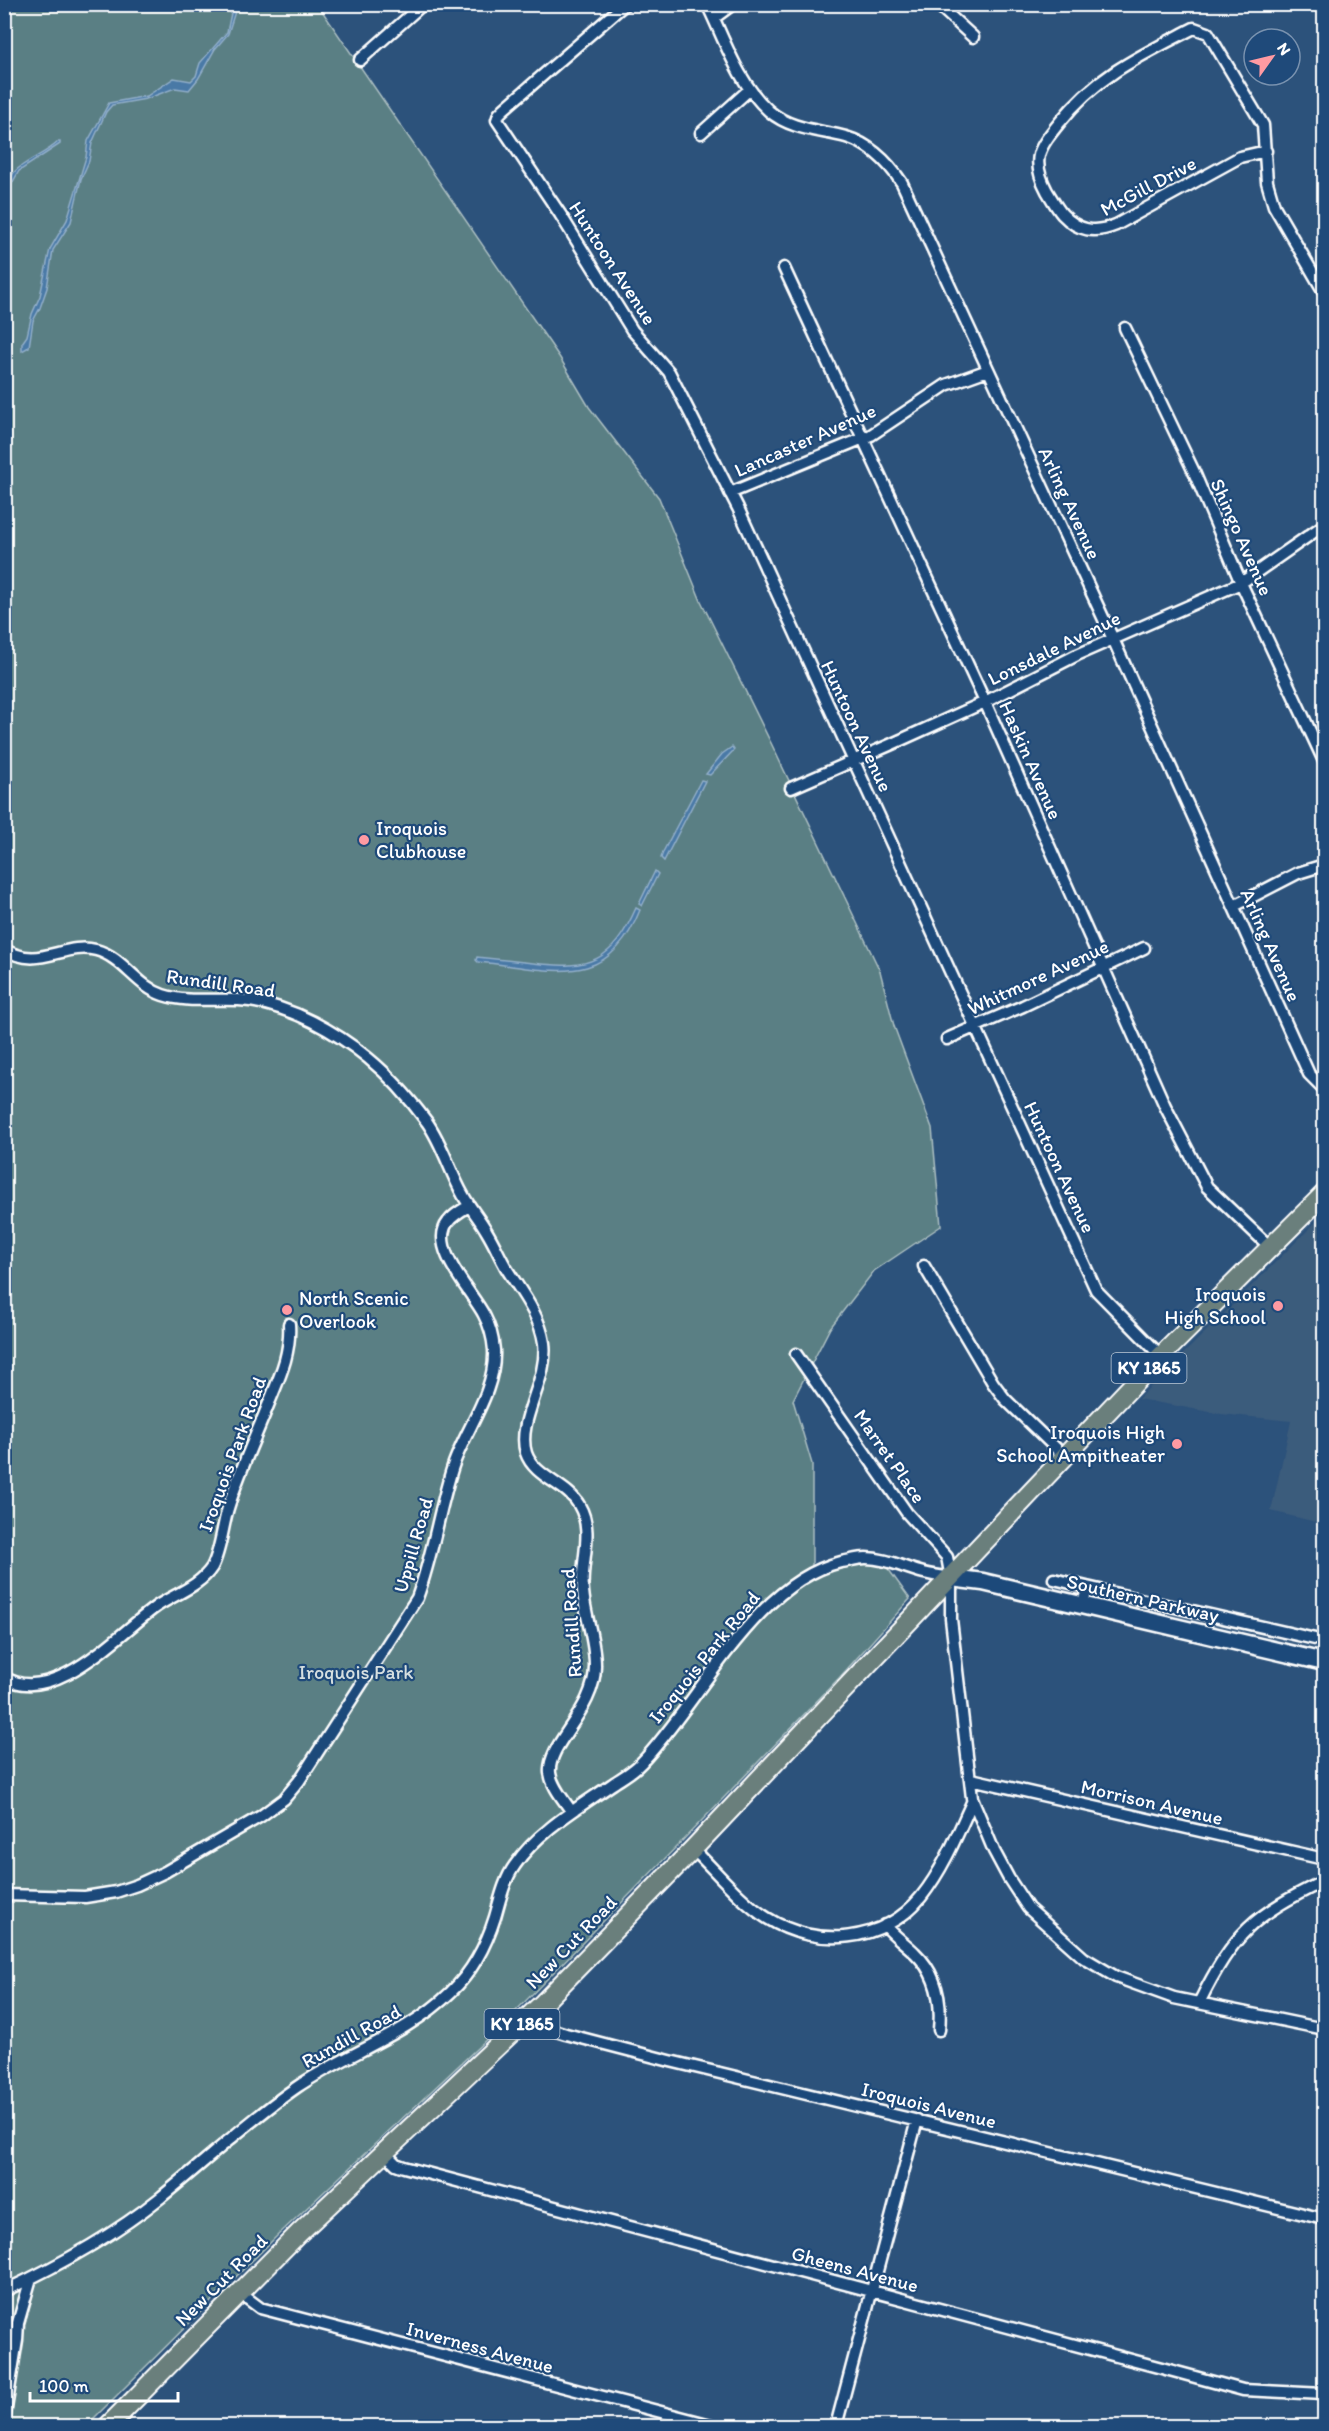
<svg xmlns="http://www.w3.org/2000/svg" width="1329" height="2431" font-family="Itim,sans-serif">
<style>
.built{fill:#3b5b7c}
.green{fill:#5a7f84;stroke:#acbfc2;stroke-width:1.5}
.water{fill:#4a79a6;stroke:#92afca;stroke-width:1.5}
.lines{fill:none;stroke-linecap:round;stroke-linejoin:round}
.street-casing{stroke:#fff;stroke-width:15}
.secondary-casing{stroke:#fff;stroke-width:21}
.primary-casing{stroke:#fff;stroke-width:22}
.street{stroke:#1f4a7a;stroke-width:10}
.secondary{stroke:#1f4a7a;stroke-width:16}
.primary{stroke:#6a7f7c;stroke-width:18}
.poi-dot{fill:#ff9aa2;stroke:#1f4a7a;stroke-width:2}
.labels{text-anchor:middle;stroke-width:4.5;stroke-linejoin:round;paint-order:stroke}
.shield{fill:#1f4a7a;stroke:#bcc9d7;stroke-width:1.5}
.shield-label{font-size:18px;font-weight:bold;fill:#fff}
.street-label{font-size:20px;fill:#fff;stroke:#1f4a7a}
.poi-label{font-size:20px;fill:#fff;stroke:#1f4a7a;text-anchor:start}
.park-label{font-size:20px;fill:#d6dfe0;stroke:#1f4a7a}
</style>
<rect width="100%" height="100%" fill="#2c527b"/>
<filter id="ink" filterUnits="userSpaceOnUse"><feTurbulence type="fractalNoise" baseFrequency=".0167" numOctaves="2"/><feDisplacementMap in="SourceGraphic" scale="12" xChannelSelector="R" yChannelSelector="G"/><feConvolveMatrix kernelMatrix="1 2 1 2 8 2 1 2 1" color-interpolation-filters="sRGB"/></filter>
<g filter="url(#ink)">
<path class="built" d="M1324,1214v310l-53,-13 20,-90 -70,-7 -83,-15z"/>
<path class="green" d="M5,5h313l242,353 29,49 70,91 42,103 70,142 109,228 14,55 38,102 9,98 -67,45 -44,57 -37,72 19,64v109l21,-9 51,-1 26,36 -71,79 -156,162 -178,182 -227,213 -192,191h-81z"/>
<path class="water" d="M233,4l4,1 -9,29 -13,15 -17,30 -9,11 -14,-2 -29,11 -34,6 -6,7 -14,31 -3,18 -8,18 -10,43 -18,28 -6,38 -7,20 -7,13 -4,26 -7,4v-8l5,-7 5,-22 8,-18 10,-47 17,-29 19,-63 2,-16 21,-38 38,-7 27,-18 17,3 5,-5 4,-13 27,-31z
M58,142h2v2l-41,27 -14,25c-1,-31 34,-36 53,-54z
M732,747l2,3 -24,25 -4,-1 16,-20z
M701,780l4,1 -41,80 -3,-3 2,-6z
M655,871l3,3 -16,32 -3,-2z
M636,908l4,2c-33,84 -91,58 -162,52l-2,-2 1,-3c19,2 38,4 56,6 57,7 79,-1 103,-55z"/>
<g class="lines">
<g class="street-casing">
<path id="street" d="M625,4l-121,105 -5,5 -2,6 63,94 72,116 37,42 69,136 358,782 65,66
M707,4c18,37 31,79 62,107 22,19 51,19 77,26 24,7 42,25 56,46l211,456 196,435 15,15
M937,4l36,33
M714,18l19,-14
M360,60l63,-56
M701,133l49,-44
M1266,151l-26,6 -124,68c-22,9 -38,6 -54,-11 -6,-7 -10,-15 -15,-23 -17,-32 -8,-43 13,-69 37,-47 82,-67 134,-94l14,5 55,92 4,57 7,24 50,86
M784,268l201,434 180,404 42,81 64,61
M1125,328l69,144 47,111 83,178
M730,493l141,-58 75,-50 42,-15
M791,788l101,-44 93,-42 92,-47 164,-72 83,-58
M1234,906l64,-33 26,-8
M4,949c35,22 59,-7 92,1 27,7 40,36 67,45 28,9 58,2 87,6 42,6 85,30 118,57 22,18 42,41 59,64 16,23 23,50 36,73 7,13 17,24 24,37 8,13 13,26 21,39 14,22 32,45 36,72 5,37 -28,78 -18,110 8,24 41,31 53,52 16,27 1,57 4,86 2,25 12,49 12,74 1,45 -48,78 -45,108 2,14 14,27 21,38
M947,1039l76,-33 121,-58
M924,1266l69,117 12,16 59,57
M796,1354l111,159 40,44 4,21v41l21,179 22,53 15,28 19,29 56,50 32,19 58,21 150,31
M1054,1579l33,8
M1083,1606l4,-19 237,54
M4,1677c49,31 116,-45 153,-71 18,-12 43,-20 55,-39 9,-16 11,-45 17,-62 11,-35 27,-69 40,-102 11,-27 22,-50 20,-79
M971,1779l353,80
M693,1849c23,22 48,53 74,69 49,31 117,25 154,-21 23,-29 37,-64 52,-97
M4,1895l81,2 31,-5 21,-7 28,-13 96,-56 23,-17 15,-18 118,-183c16,-43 22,-89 36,-132 13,-38 43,-74 41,-116 -1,-12 -4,-24 -10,-35 -11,-22 -56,-68 -36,-93 5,-7 14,-12 21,-16
M885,1925c9,11 20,18 30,28 22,21 27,48 24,77
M1199,2003c35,-71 55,-88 125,-122
M525,2021l41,13 104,27 654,158
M384,2152l12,12 8,3 769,204 70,19 81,4
M4,2291c54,-25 110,-56 156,-93 46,-37 88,-77 137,-111 50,-34 110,-52 154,-95 22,-21 35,-46 44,-75 5,-17 9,-37 20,-52 23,-34 63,-57 96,-80 10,-7 22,-13 30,-22 59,-61 113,-180 200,-201 8,-1 16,-4 25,-4 19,0 36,9 54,14 10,3 21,4 31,6
M240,2293l20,15 455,118
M4,2421l13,-81 1,-17 13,-45
M836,2426l81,-306"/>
</g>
<g class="secondary-casing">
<path id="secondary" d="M951,1578l32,4 341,80"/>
</g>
<g class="primary-casing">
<path id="primary" d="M108,2426l191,-193 244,-230 150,-154 451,-476 180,-179"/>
</g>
<use href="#street" class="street"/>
<use href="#secondary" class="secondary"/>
<use href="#primary" class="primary"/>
</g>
</g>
<g class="poi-dot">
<circle cx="364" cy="840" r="6"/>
<circle cx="1278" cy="1306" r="6"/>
<circle cx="287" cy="1310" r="6"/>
<circle cx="1177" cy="1444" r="6"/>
</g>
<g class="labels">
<g class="shield">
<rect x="1111.5" y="1353" width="75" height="30" rx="4.5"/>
<rect x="484.5" y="2009" width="75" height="30" rx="4.5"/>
</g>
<g class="shield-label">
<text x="1149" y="1374">KY 1865</text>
<text x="522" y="2030">KY 1865</text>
</g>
<g class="street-label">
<text transform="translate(1148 186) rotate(-28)" y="7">McGill Drive</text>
<text transform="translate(613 263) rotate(57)" y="7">Huntoon Avenue</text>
<text transform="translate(805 440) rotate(-24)" y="7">Lancaster Avenue</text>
<text transform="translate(1070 503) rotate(65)" y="7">Arling Avenue</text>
<text transform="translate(1242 537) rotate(66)" y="7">Shingo Avenue</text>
<text transform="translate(1054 648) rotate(-26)" y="7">Lonsdale Avenue</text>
<text transform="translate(857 726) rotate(65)" y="7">Huntoon Avenue</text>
<text transform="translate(1031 760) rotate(66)" y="7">Haskin Avenue</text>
<text transform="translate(1271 945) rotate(66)" y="7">Arling Avenue</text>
<text transform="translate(1038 977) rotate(-25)" y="7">Whitmore Avenue</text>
<text transform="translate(221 983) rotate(8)" y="7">Rundill Road</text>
<text transform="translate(1060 1167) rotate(65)" y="7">Huntoon Avenue</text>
<text transform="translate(232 1454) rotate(-70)" y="7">Iroquois Park Road</text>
<text transform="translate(890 1456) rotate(55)" y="7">Marret Place</text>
<text transform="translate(413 1545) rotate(-74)" y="7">Uppill Road</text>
<text transform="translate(1143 1598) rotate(13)" y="7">Southern Parkway</text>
<text transform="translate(571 1623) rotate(-94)" y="7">Rundill Road</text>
<text transform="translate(704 1657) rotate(-51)" y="7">Iroquois Park Road</text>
<text transform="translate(1152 1802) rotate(13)" y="7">Morrison Avenue</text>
<text transform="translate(571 1942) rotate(-46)" y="7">New Cut Road</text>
<text transform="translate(351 2036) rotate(-29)" y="7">Rundill Road</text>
<text transform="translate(929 2105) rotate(14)" y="7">Iroquois Avenue</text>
<text transform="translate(855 2269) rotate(15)" y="7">Gheens Avenue</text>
<text transform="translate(221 2280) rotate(-45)" y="7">New Cut Road</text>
<text transform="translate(480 2347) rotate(15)" y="7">Inverness Avenue</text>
</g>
<g class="poi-label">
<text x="376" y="835">Iroquois<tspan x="376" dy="23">Clubhouse</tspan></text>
<text x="1266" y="1301" text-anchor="end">Iroquois<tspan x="1266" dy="23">High School</tspan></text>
<text x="299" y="1305">North Scenic<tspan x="299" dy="23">Overlook</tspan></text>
<text x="1165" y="1439" text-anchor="end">Iroquois High<tspan x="1165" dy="23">School Ampitheater</tspan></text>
</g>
<g class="park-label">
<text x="356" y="1679">Iroquois Park</text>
</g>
</g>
<rect width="1329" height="2431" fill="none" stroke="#1f4a7a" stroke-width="24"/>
<rect x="12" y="12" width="1305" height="2407" fill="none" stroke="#fff" stroke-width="2" filter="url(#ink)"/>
<g transform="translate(1272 57) rotate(56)"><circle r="28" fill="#1f4a7a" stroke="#7992af" stroke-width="1.5"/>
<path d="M0-4.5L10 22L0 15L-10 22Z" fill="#ff9aa2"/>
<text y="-9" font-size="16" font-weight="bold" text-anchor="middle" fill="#ffffff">N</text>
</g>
<path d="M30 2392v9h148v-9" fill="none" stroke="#ffffff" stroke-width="3"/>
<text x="39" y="2392" font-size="18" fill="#ffffff" stroke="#1f4a7a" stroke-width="4.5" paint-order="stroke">100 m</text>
</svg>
